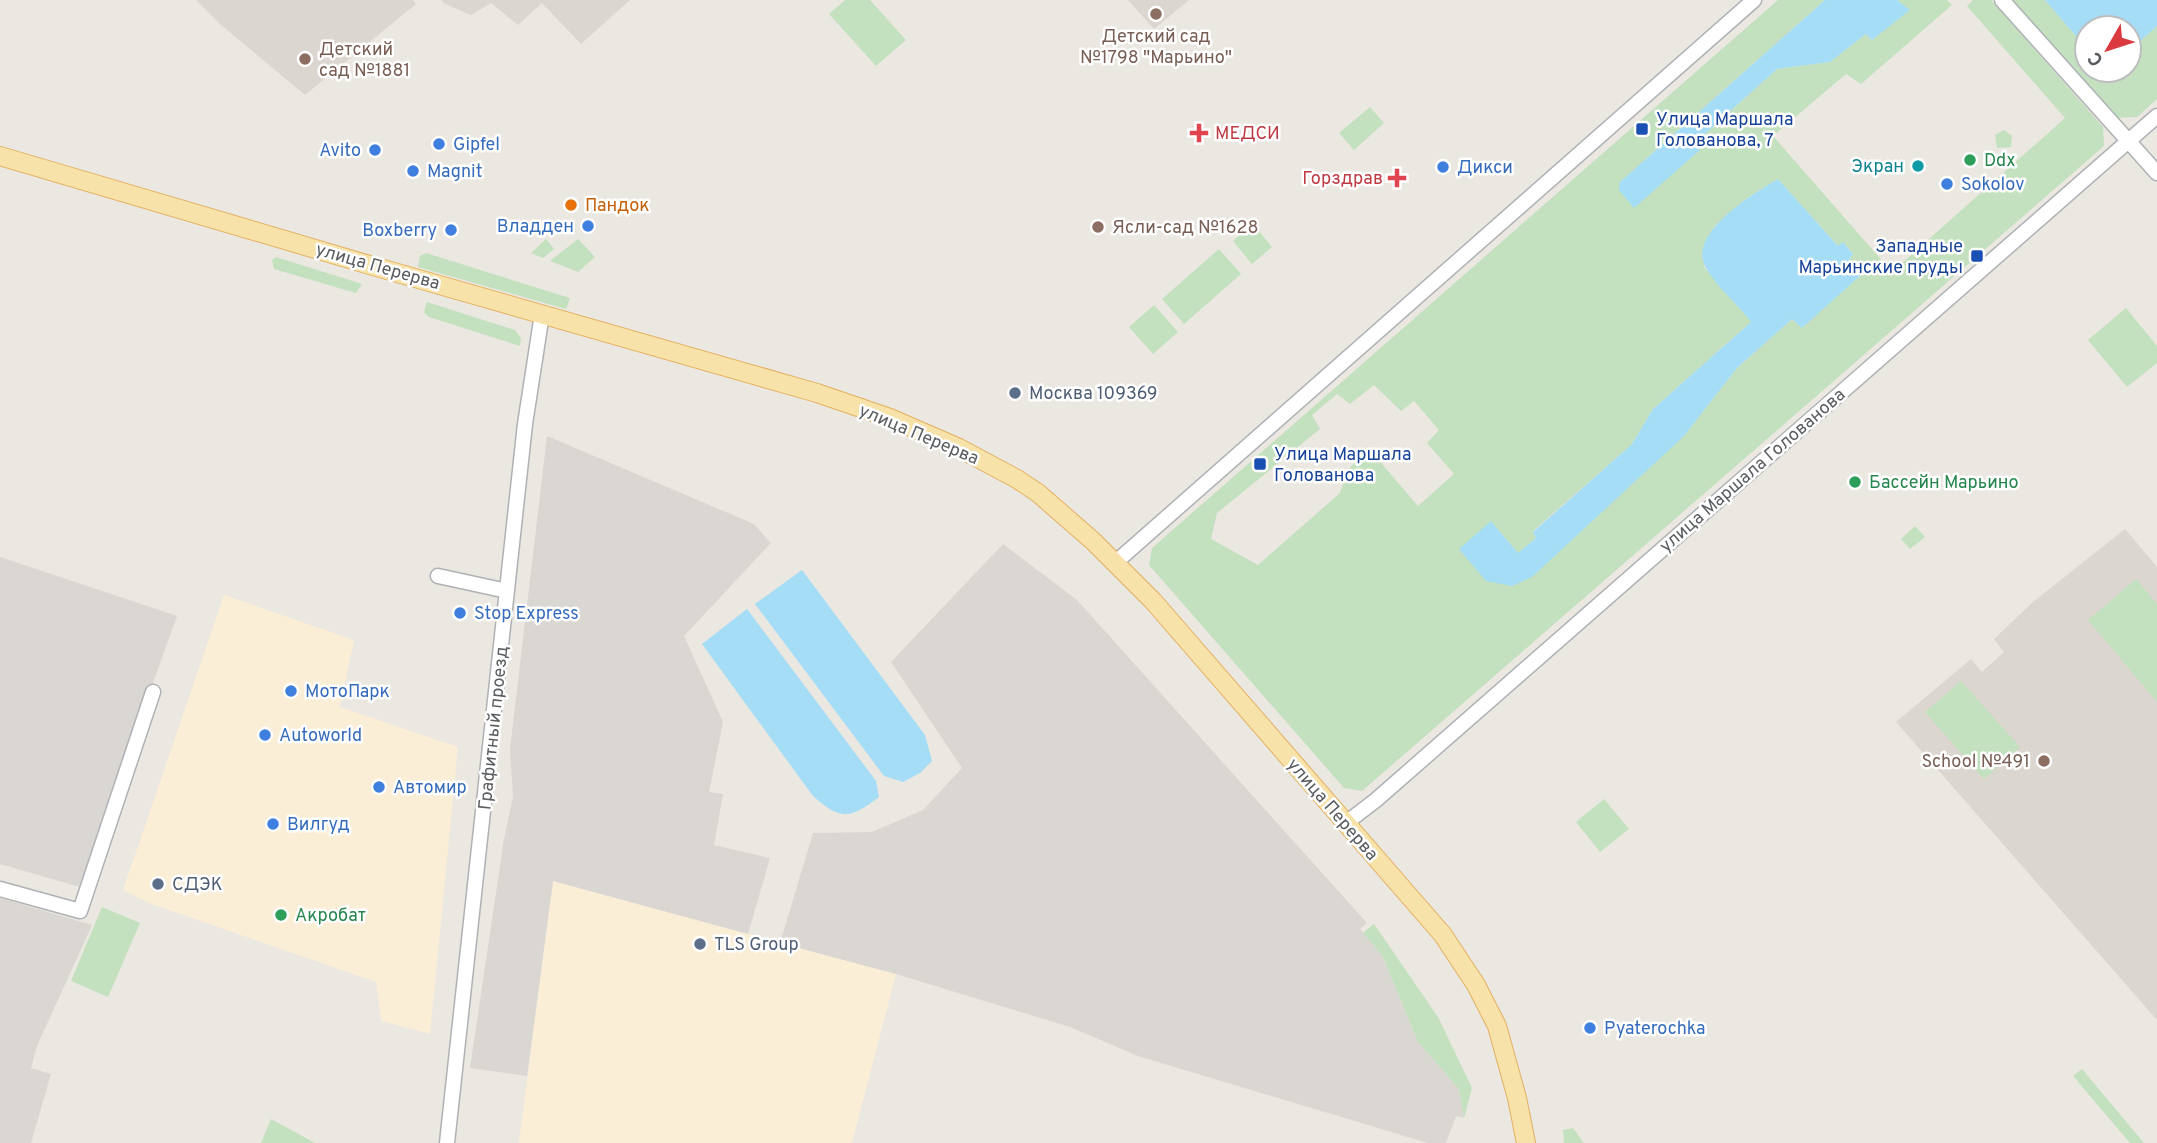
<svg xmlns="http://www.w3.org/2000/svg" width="2157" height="1143" font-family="Overpass,sans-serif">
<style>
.commercial{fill:#faeed7}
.industrial{fill:#dad7d3}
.education{fill:#dbd6cf}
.green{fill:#c3e1bf;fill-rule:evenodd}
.water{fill:#a5ddf7}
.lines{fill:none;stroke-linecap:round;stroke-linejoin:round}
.minor-casing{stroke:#aeb2b5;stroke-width:17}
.major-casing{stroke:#e4b061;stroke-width:20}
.minor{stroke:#fff;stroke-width:14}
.major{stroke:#f7e2a9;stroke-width:18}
.education-dot{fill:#8d6e63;stroke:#fff;stroke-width:2.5}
.transit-dot{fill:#1a4fb4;stroke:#fff;stroke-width:2.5}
.health-dot{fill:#e0444e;stroke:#fff;stroke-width:2.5}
.shop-dot{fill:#3f7fe0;stroke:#fff;stroke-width:2.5}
.leisure-dot{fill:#2e9e5b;stroke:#fff;stroke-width:2.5}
.culture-dot{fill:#0f9aa8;stroke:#fff;stroke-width:2.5}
.food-dot{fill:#e8710a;stroke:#fff;stroke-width:2.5}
.service-dot{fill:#5c6f8a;stroke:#fff;stroke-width:2.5}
.labels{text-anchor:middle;stroke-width:5;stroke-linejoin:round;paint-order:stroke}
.education-label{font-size:18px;fill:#785e54;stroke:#fff;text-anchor:start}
.transit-label{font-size:18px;fill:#164399;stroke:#fff;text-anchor:start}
.health-label{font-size:18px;fill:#be3a42;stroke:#fff;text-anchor:start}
.shop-label{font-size:18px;fill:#366cbe;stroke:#fff;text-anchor:start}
.leisure-label{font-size:18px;fill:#27864d;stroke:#fff;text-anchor:start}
.culture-label{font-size:18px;fill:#0d838f;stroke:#fff;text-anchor:end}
.food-label{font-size:18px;fill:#c56008;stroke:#fff;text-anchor:start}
.street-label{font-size:18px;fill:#595d60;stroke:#fff}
.service-label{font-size:18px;fill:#4e5e75;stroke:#fff;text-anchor:start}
</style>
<rect width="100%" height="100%" fill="#ebe7e1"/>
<path class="commercial" d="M224,595l130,45 -14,67 118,40 -28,287 -49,-13 -5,-39 -227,-79 -26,-13z
M553,881l343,93 -44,169h-333z"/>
<path class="industrial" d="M547,436l207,88 17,19 -87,93 39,86 -14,70 14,2 -9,51 56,13 -22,76 -195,-53 -26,195 -57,-8 34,-229 9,-42 -3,-48z
M1003,544l74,56 290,323 -7,6 22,26 36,87 41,47 5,29 -8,-2 -10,27h-18l-290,-87 -68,-29 -174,-53 -116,-31 33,-110 59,-1 51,-22 39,-42 -71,-106z
M0,557l177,59 -97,271 -80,-23z
M0,898l92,27 -55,121 -6,22 20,6 -20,69h-31z"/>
<path class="education" d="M196,0h217l3,4 -111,91 -85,-71z
M441,0h189l-49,44 -39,-41 -24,22 -27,-22 -20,12 -26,-11z
M1128,0h61l-35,29z
M2125,529l32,38v453l-261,-298 75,-63 11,13 22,-20 -10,-13 39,-37z"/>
<path class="green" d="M845,0h25l36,40 -30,26 -47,-52z
M1778,0h47l-205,182 80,-32 -5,-7 82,-74 53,-7 36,-28 6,6 37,-30 -12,-10h50l5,5 -91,79 -15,-10 -73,62 119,136 173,-154 -98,-112 6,-6h18l112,127 1,19 -742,645 -18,-3 -195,-223 3,-17zM1778,179l60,67 6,-3 9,11 -4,6 12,15 -59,52 -10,-8 -55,49 -53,68 -198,145 5,-60 27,32 18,-15 -3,-7 99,-87 21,-35 99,-88 -48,-54 10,-40 36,-31zM1374,385l27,26 13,-10 25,29 -12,13 27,31 -36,32 -48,-56 -23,20 -7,23 -82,72 -47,-26 6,-26 103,-84 -8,-14 25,-21 13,10z
M2012,0h33l42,49v21h42v-19l28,-25v73l-20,18 -23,1z
M1370,107l14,16 -30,27 -15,-17z
M2004,130l8,6 -1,11 -14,1 -2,-13z
M1253,224l19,23 -20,17 -19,-23z
M546,239l8,10 -11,9 -12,-5z
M578,239l17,18 -17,15 -28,-11z
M1219,249l22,25 -57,50 -22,-25z
M426,253l144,45 -4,11 -148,-42 2,-11z
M276,257l86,27 -6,9 -82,-24 -2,-9z
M427,302l88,28 6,8 -1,8 -91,-29 -5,-5z
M1154,305l24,27 -25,22 -24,-27z
M2126,308l31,38v17l-30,24 -39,-47z
M1915,526l10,11 -15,12 -9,-10z
M2136,579l21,25v98l-69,-82z
M1961,681l59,66 -36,32 -59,-67z
M1604,799l25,30 -29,23 -24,-30z
M102,907l38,16 -32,74 -37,-16z
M1374,924l64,93 34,71 -8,30 -5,-29 -41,-47 -36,-87 -19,-22z
M2082,1069l62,74h-14l-57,-67z
M271,1119l44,24h-54z
M1573,1128l11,15h-20l-1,-13z"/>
<path class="water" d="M1825,0h72l13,10 -38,30 -6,-6 -36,28 -53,7 -82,74 5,7 -66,58 -15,-18 1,-8z
M2045,0h112v26l-28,25v-23h-42v21z
M1778,179l60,67 5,-4 10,12 -4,6 12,15 -59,53 -10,-9 -55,49 -53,68 -152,141 -20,9 -26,-5 -27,-32 32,-28 27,32 18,-15 -3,-6 99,-88 21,-35 98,-87c-13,-18 -34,-34 -45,-54 -20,-34 48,-75 72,-89z
M802,570l123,165 7,26 -12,12 -17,9 -19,-6 -129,-172z
M747,609l129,172 3,16c-30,23 -39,23 -66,-1l-111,-152z"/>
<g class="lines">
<g class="minor-casing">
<path id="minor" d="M2002,0l155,173
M1116,562l638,-562
M438,576l69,15
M1346,823l30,-23 781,-684
M0,889l80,22 73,-219
M447,1143l78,-719 17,-110"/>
</g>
<g class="major-casing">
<path id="major" d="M0,156l373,110 444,127 73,25 69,30 58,31 21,14 55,48 60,60 290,334 33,50 21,41 20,72 9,45"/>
</g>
<use href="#minor" class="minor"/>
<use href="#major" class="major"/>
</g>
<g class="education-dot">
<circle cx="1156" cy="14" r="7"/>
<circle cx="305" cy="59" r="7"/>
<circle cx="1098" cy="227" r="7"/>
<circle cx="2044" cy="761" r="7"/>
</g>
<g class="transit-dot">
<rect x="1635" y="122" width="14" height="14" rx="3.5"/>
<rect x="1970" y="249" width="14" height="14" rx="3.5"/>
<rect x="1253" y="457" width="14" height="14" rx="3.5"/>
</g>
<g class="health-dot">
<path d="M1195.5 122.5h7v7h7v7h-7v7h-7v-7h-7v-7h7z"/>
<path d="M1393.5 167.5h7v7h7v7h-7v7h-7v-7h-7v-7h7z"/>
</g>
<g class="shop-dot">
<circle cx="439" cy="144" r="7"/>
<circle cx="375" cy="150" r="7"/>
<circle cx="1443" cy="167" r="7"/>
<circle cx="413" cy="171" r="7"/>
<circle cx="1947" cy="184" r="7"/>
<circle cx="588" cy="226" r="7"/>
<circle cx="451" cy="230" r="7"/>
<circle cx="460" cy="613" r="7"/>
<circle cx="291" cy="691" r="7"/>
<circle cx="265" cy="735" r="7"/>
<circle cx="379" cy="787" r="7"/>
<circle cx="273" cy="824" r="7"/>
<circle cx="1590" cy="1028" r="7"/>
</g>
<g class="leisure-dot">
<circle cx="1970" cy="160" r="7"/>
<circle cx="1855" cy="482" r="7"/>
<circle cx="281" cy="915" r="7"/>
</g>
<circle class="culture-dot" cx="1918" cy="166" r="7"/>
<circle class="food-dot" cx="571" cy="205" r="7"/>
<g class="service-dot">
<circle cx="1015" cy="393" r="7"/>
<circle cx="158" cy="884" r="7"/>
<circle cx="700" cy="944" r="7"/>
</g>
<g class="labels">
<g class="education-label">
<text x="1156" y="42" text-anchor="middle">Детский сад<tspan x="1156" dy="21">№1798 "Марьино"</tspan></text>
<text x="319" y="55">Детский<tspan x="319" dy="21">сад №1881</tspan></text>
<text x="1112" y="233">Ясли-сад №1628</text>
<text x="2030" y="767" text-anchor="end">School №491</text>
</g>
<g class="transit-label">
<text x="1656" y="125">Улица Маршала<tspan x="1656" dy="21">Голованова, 7</tspan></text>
<text x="1963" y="252" text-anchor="end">Западные<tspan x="1963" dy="21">Марьинские пруды</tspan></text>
<text x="1274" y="460">Улица Маршала<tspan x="1274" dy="21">Голованова</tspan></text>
</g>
<g class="health-label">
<text x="1215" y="139">МЕДСИ</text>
<text x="1383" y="184" text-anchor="end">Горздрав</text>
</g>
<g class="shop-label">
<text x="453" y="150">Gipfel</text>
<text x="361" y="156" text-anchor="end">Avito</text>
<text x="1457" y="173">Дикси</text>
<text x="427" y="177">Magnit</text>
<text x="1961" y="190">Sokolov</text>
<text x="574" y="232" text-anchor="end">Владден</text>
<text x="437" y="236" text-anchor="end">Boxberry</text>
<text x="474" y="619">Stop Express</text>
<text x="305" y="697">МотоПарк</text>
<text x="279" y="741">Autoworld</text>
<text x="393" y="793">Автомир</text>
<text x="287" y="830">Вилгуд</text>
<text x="1604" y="1034">Pyaterochka</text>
</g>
<g class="leisure-label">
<text x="1984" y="166">Ddx</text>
<text x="1869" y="488">Бассейн Марьино</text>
<text x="295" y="921">Акробат</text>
</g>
<g class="culture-label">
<text x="1904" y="172">Экран</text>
</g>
<g class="food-label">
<text x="585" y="211">Пандок</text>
</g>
<g class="street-label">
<text transform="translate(378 266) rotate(16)" y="6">улица Перерва</text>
<text transform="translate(919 434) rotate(23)" y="6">улица Перерва</text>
<text transform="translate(1752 470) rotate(-41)" y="6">улица Маршала Голованова</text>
<text transform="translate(493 728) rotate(-84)" y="6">Графитный проезд</text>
<text transform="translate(1333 809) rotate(49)" y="6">улица Перерва</text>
</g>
<g class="service-label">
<text x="1029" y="399">Москва 109369</text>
<text x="172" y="890">СДЭК</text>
<text x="714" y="950">TLS Group</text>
</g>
</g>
<g transform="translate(2108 49) rotate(231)"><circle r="33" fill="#ffffff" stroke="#bdbebf" stroke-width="2"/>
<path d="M0-5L12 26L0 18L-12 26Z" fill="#d9393f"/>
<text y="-10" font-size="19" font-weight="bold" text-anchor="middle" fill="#595d60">С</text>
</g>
</svg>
